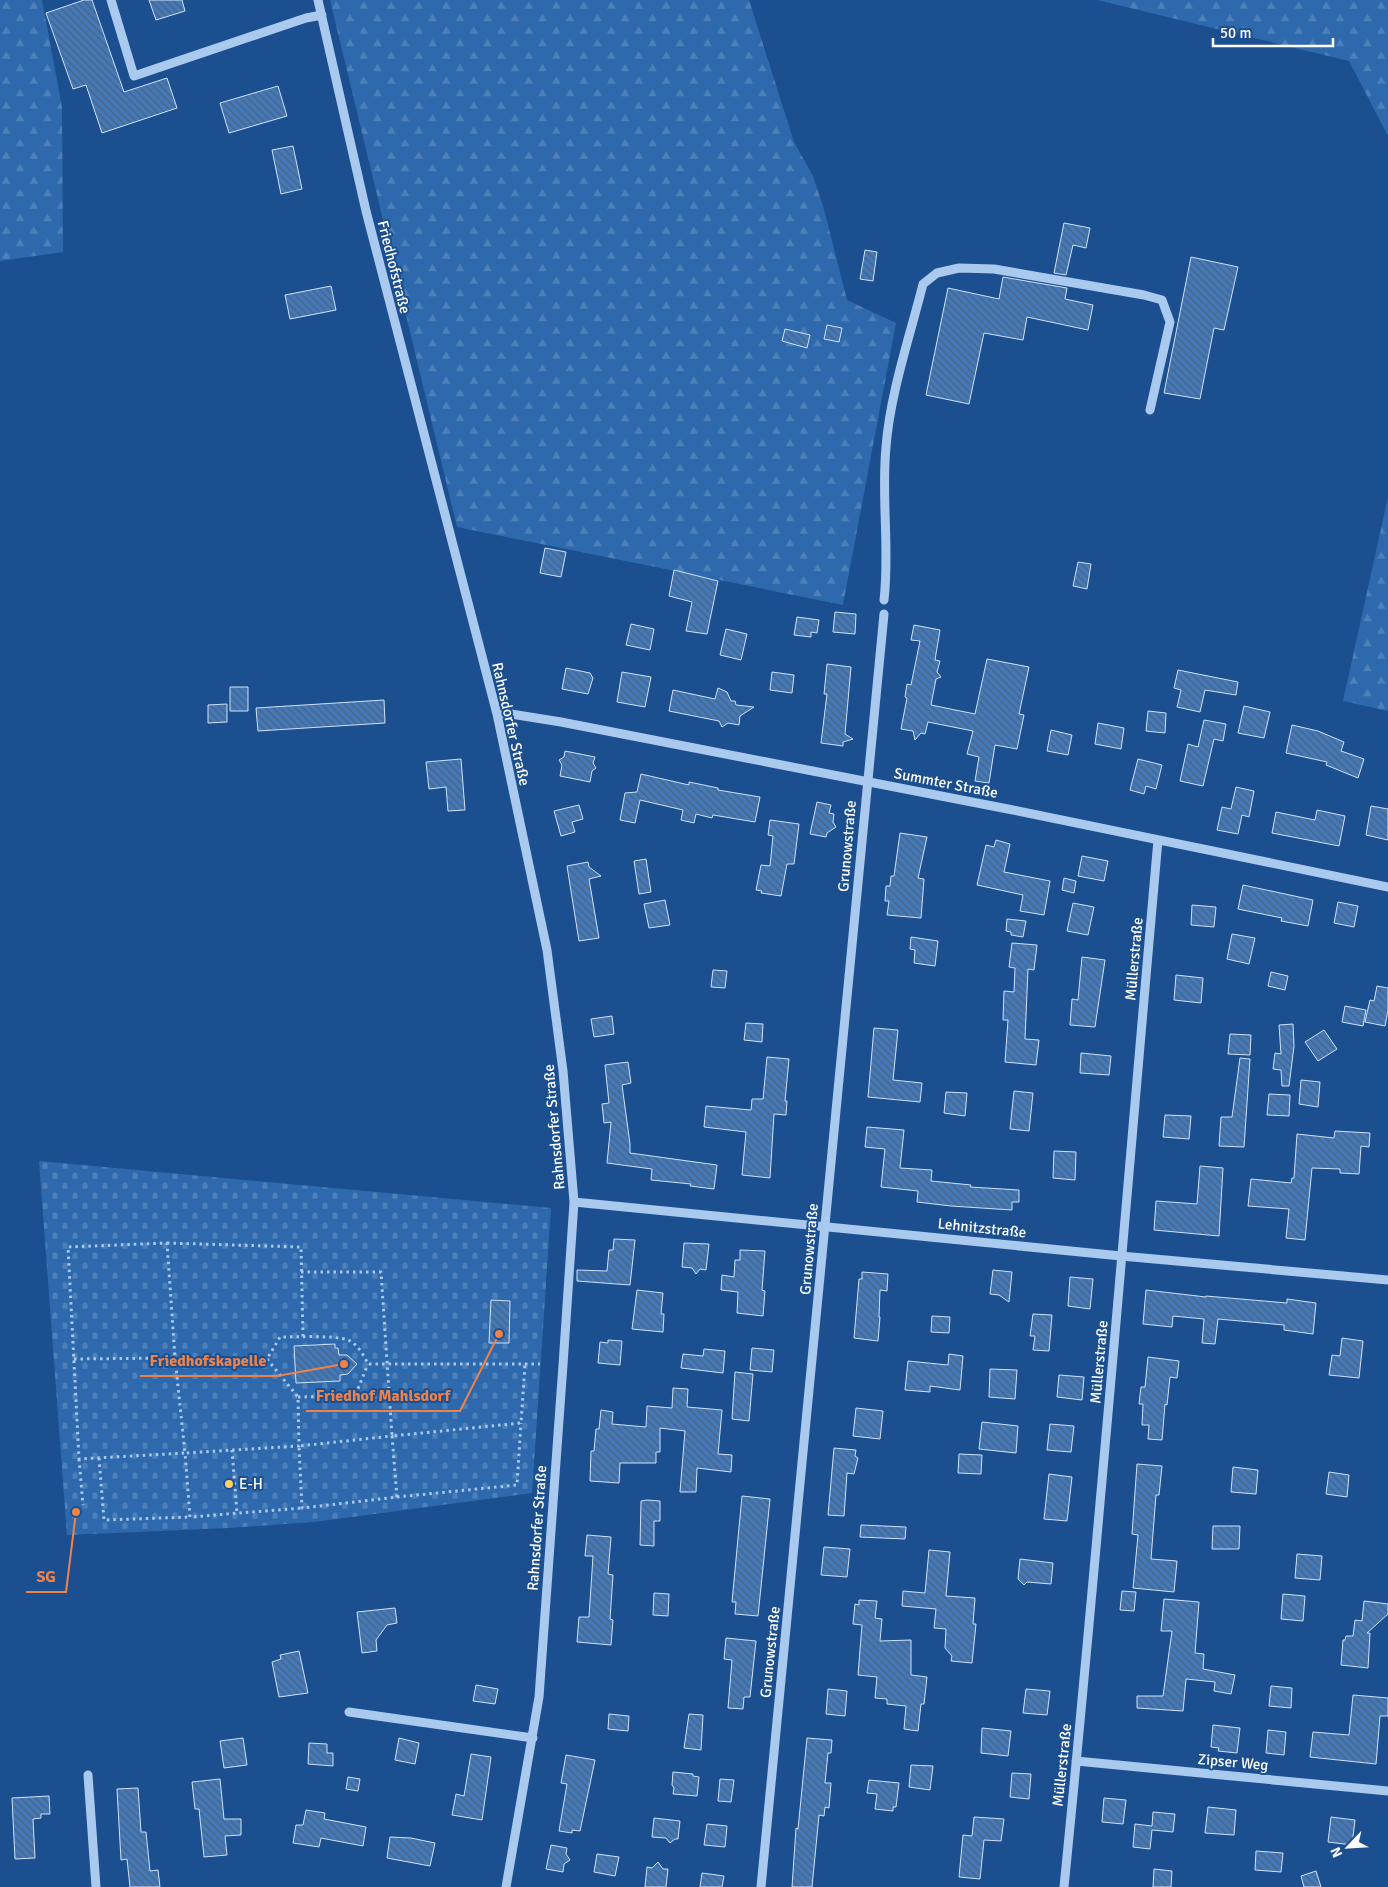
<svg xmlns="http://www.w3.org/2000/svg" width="1388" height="1887" font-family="Signika,sans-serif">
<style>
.forest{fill:url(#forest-firs)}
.cemetery{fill:url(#cemetery-stones)}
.building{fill:url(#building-back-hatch);stroke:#cfe3fa}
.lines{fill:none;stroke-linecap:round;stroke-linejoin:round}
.path{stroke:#a9c9ee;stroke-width:3;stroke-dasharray:2.5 4;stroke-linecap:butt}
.minor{stroke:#a9c9ee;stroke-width:9}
.poi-dot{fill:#ffd166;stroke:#1b4f8f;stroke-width:2}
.labels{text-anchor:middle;stroke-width:4;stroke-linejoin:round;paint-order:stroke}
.street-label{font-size:15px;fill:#fff;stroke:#1b4f8f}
.poi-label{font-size:15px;fill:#fff;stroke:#1b4f8f;text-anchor:start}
.leader{fill:none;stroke:#ee8249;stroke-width:2}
.callout-dot{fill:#ee8249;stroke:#1b4f8f;stroke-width:2}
.callout-label{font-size:16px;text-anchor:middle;font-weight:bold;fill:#ee8249;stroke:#1b4f8f;stroke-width:4;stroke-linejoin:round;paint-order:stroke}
</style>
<defs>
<pattern id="forest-firs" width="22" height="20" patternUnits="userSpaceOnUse" patternTransform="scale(1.25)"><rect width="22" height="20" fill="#2e69ad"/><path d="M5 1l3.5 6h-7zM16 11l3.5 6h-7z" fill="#4d80b9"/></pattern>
<pattern id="cemetery-stones" width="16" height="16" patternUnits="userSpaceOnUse" patternTransform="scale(1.25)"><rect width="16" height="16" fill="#2e69ad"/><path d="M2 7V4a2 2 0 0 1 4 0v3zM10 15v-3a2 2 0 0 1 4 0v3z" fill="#4d80b9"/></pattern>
<pattern id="building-back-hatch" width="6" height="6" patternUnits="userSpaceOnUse" patternTransform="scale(1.25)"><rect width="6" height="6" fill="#4478b7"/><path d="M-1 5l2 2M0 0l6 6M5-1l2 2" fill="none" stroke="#486282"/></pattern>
</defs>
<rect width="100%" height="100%" fill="#1b4f8f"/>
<path class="forest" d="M0,0h42l20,107 1,145 -63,9z
M330,0h419l45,142 19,34 11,33 23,91 49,23 -53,282 -386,-78z
M1097,0h291v136l-39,-75z
M1388,497v214l-45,-10z"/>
<path class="cemetery" d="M39,1161l512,47 -19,285 -218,29 -85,6 -162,7z"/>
<path class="building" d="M84,0h8l32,92 43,-14 10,30 -75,25 -16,-48 -13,4 -27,-76z
M149,0h33l3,11 -29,9z
M278,86l9,30 -58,17 -9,-30z
M293,146l9,43 -21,5 -9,-44z
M1064,223l26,5 -4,20 -13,-3 -7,30 -12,-2z
M865,250l12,2 -4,29 -13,-2z
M1191,257l47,10 -14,63 -10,-2 -14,71 -36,-6z
M1003,277l64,11 -2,11 28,6 -5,25 -61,-13 -4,23 -39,-7 -15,71 -43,-9 22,-107 51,11z
M331,286l5,24 -46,9 -5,-24z
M827,325l15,3 -3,14 -15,-3z
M785,329l25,6 -3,13 -25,-7z
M545,548l21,4 -5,25 -21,-4z
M1078,562l13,2 -4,25 -14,-3z
M674,570l44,11 -11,53 -21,-3 6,-29 -23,-6z
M835,612l21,2 -1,20 -22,-2z
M797,617l22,3 -2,13 -6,-1v5l-17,-2z
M631,624l23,5 -4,21 -24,-5z
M914,625l26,5 -5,30 5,1 -3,11 4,5 -5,2 -5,26 44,9 12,-55 42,8 -10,47 5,1 -7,34 -22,-4 -6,38 -14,-2 4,-24 -12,-3 6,-23 -45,-9 -3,12 -4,-1 -6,7 -2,-9 -12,-2 6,-31 -2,-1 2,-13 4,1 9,-44 -9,-1z
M726,629l21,5 -6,26 -21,-5z
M827,664l24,3 -6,67 8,5 -10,3v4l-22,-3 6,-49h-3z
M566,668l24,5 3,5 -5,16 -26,-5z
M1178,670l60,12 -2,13 -31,-5 -5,22 -23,-5 4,-17 -7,-2z
M622,672l29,5 -6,30 -28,-5z
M772,672l22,3 -2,18 -22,-3z
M230,687h18v24h-18z
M718,688l9,4 4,9h4l1,4 18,2 -14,9 -1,9 -11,-2 -6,4 -3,-6 -50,-10 4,-21 42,9z
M384,700l1,23 -127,8 -2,-23z
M227,704v18l-19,1v-18z
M1244,706l26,6 -6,26 -26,-5z
M1148,711l18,2 -1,20 -19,-2z
M1204,720l22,4 -3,17 -9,-2 -11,47 -23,-5 8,-37 10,3z
M1098,723l26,5 -3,21 -26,-5z
M1292,725l26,6 26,11 -3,9 23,8 -6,19 -32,-13 1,-3 -41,-9z
M1051,730l21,5 -4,20 -21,-4z
M565,751l30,6 -2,6 3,5 -4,3 -2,11 -30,-6 2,-11 -3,-5 5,-3z
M461,759l4,51 -17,1 -2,-24 -17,2 -3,-27z
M1138,759l24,6 -6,24 -10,-3 -2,8 -14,-4z
M641,774l48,11v-3l29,6v2l42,7 -5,25 -42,-7 -1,3 -16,-4 -2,9 -13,-3 2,-10 -43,-10 -5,23 -15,-3 5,-27 12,-1z
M1236,787l18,4 -5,26 -7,-2 -4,19 -21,-4 5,-23 9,2z
M817,802l14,3 -2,8 5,1 -1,8 3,5 -9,6 -1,4 -16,-3z
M579,805l4,14 -11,3 3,10 -14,4 -7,-25z
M1371,806l17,3v31l-22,-5z
M1317,810l28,6 -6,30 -67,-13 4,-21 39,8z
M770,820l29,4 -5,40h-7l-6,32 -20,-3 1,-2 -6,-1 5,-25 9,1 3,-30 -5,-1z
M900,833l27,4 -9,41 6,1 -3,39 -34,-3 2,-14h-4l1,-15h4l1,-10h3z
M996,840l14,4 -6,28 46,9 -6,34 -24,-4 3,-16 -46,-10 9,-40 8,2z
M1082,856l26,5 -4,20 -26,-5z
M646,859l5,33 -12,2 -5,-33z
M588,862l1,5 12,9 -12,3 10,59 -20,3 -12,-75z
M1064,878l12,3 -2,12 -12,-3z
M1243,885l70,15 -5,26 -27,-5 1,-3 -44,-9z
M665,900l5,25 -21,3 -5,-24z
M1338,902l20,4 -4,21 -20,-4z
M1073,903l21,4 -6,28 -21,-4z
M1192,905l24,2 -2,20 -23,-2z
M1007,919l19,2 -3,16 -12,-2v-3l-5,-1z
M1232,934l23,4 -6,26 -22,-5z
M911,937l27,4 -3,25 -21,-3 1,-13 -5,-1z
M1012,943l25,2 -3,25 -6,-1 -3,70 14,1 -3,25 -31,-3 3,-42h-5l1,-29 10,1 1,-24 -6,-1z
M1082,957l23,3 -10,67 -25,-2 2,-26 6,1z
M713,970l14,1 -2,17 -14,-1z
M1271,972l17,4 -3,14 -17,-4z
M1176,975l27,3 -2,25 -27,-3z
M1377,986l11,2v22l-3,16 -20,-4 5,-22 4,1z
M1345,1006l21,4 -3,16 -21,-4z
M612,1016l2,18 -20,3 -3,-18z
M746,1023l17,1 -1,18 -18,-2z
M1293,1024l1,22 -5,40h-7l-1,-16 -8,-1 2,-16 6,1 -2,-29z
M874,1028l24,2 -5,50 29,3 -2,19 -52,-5z
M1324,1030l13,19 -19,12 -13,-19z
M1230,1034l21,1 -1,20 -22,-1z
M1081,1053l30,3 -2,19 -29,-2z
M767,1057l22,2 -4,42h2l-1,14 -12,-1 -4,64 -28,-3 4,-43 -42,-5 2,-21 45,4 1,-11h11z
M1240,1058l10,1 -6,88 -25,-1 2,-29h11z
M628,1062l3,21 -9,2 8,59v9l87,12 -3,24 -24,-3 1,-2 -40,-4 1,-11 -45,-6 4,-41 -7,1 -2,-19 7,-1 -4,-38z
M1301,1080l19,2 -2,25 -19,-3z
M1014,1091l19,2 -4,38 -19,-2z
M946,1092l21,1 -2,23 -21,-3z
M1269,1094l21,1 -1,21 -22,-1z
M1165,1115l26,1 -2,23 -26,-2z
M867,1127l37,3 -4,38 32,2 -1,11 40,4 -1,2 49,3v12h-7v8l-61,-4 -34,-4 1,-11 -37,-4 4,-38 -20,-2z
M1335,1131l35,2 -1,14 -8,-1 -2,28 -19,-1v-4l-28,-1 -7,72 -19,-2 3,-29 -41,-3 3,-27 40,4 1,-5h2l3,-44 37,4z
M1054,1151l22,1 -1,28 -22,-2z
M1200,1166l23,2 -4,68 -65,-6 2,-29 41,3z
M614,1239l21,1 -5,45 -53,-4v-11l30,1 2,-21h4z
M684,1243l25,1 -3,26 -6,-1 -4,5 -4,-6 -10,-1z
M740,1250l25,1 -3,39 3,1 -2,25 -26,-3 1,-21 -17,-2 1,-15 12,2 1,-17h5z
M993,1270l19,2 -3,30 -10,-7 -9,-1z
M862,1272l26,2 -1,17 -7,-1 -1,27h1l-2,24 -24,-3 5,-59h3z
M1070,1277l23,2 -3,30 -22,-3z
M637,1290l26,3 -2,21h3l-1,18 -31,-3z
M1146,1290l60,7v-1l81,7v-4l29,4 -3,31 -29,-4v-5l-66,-6 -3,25 -13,-1 2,-24 -31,-3 -1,11 -29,-3z
M491,1300l19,1 -1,42h-20z
M1033,1314l19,1 -3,36 -16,-1 2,-14h-5z
M932,1316l18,1 -1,16 -18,-1z
M1342,1338l21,3 -4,37 -30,-3 3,-20 8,1z
M608,1340l14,1 -2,24 -22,-2 2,-21 8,1z
M335,1344v4h3l1,7h8l10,9 -9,10 -8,1v6l-44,2 -2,-37z
M752,1348l22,2 -2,22 -22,-2z
M704,1349l21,2 -2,22 -42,-5 2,-14 20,2z
M949,1354l14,2 -3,34 -30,-4v6l-25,-2 3,-29 40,4z
M1148,1357l31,4 -2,17 -7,-1 -3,28 -2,-1 -3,36 -14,-1 1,-14h-7l1,-21h-4l2,-17h4z
M990,1369l27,1 -2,29 -26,-2z
M735,1372l18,2 -4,47 -17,-2z
M1059,1375l25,2 -2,23 -25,-3z
M673,1388l15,1 -1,18 35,3 -4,44 14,1 -1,17 -34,-4 -1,24h-16l5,-61 -25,-3v24h-4v11h-36l-1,20 -29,-2 1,-30h3l2,-22h3l2,-19 12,2 -1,12 34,3 1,-21 25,2z
M856,1408l27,3 -3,28 -27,-3z
M982,1422l36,4 -2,27 -37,-4z
M1050,1424l24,2 -3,26 -24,-2z
M834,1448l22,2 -1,6 3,2 -4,16 -7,-1 -3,43 -16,-1z
M959,1454l23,1 -1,19 -23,-1z
M1137,1464l25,2 -3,29h-3l-5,64 26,2 -3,31 -41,-4 5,-53 -6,-1z
M1233,1467l25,3 -2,24 -25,-2z
M1329,1472l20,3 -2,22 -21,-3z
M1049,1474l23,3 -5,44 -23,-2z
M742,1496l28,3 -12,117 -23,-2 1,-12h-4z
M647,1500l13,1v20h-6v25l-14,-1 1,-44z
M861,1525l45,2 -1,12 -45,-2z
M1213,1526h27l-1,23h-27z
M587,1535l24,2 -3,37 5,1 -3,44 3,1 -2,25 -34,-3 2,-25h10l4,-61h-8z
M824,1547l26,2 -3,28 -26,-2z
M929,1550l21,2 -4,44 29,2 -2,26h3l-4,39 -21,-2 1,-5 -7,-8 1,-19 -12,-1 2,-19 -34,-3 1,-15 22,2z
M1297,1554l25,2 -2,24 -25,-2z
M1020,1559l33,4 -2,21 -24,-2 -3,3 -6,-6z
M1122,1591l14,1 -2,19 -14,-1z
M654,1593l15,1 -1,22 -15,-1z
M1283,1594l22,2 -2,25 -22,-2z
M1164,1599l35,3 -4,51 9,1 -1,15 32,6 -4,19 -17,-3 1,-9 -29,-3 -3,32 -46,-3v-12h26l9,-65h-11z
M859,1600l18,1 -2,17 7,1 -2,22 31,-1v35l16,2 -3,27h-3l-3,27 -14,-2 2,-23 -19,-2v-5l-12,-1 2,-21 -19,-2 4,-50 -9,-1 2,-20 4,1z
M1364,1601l24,3v10l-21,19h3l-2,35 -27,-3 2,-25h2l1,-4h7l2,-16 7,1z
M395,1608l2,15 -10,2 -11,15 1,11 -15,2 -5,-41z
M726,1638l30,3 -6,56h-6l-1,12 -15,-1 4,-48 -8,-1z
M299,1651l9,42 -29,4 -7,-35 9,-3 -1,-4z
M476,1685l22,4 -3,15 -22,-3z
M1271,1686l21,2 -1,20 -22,-2z
M828,1689l19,2 -2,25 -19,-2z
M1026,1689l24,2 -3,24 -24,-2z
M1353,1695l35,3v18h-8l-4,48 -66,-7 3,-25 36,3z
M609,1714l20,2 -1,15 -20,-2z
M689,1714l14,1 -2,35 -17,-2z
M1213,1725l27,3 -3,25 -19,-2 1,-3 -8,-1z
M982,1728l29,3 -3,25 -27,-3z
M1268,1730l18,2 -2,23 -18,-2z
M243,1738l4,27 -23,3 -4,-27z
M399,1738l20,5 -4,21 -20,-4z
M807,1738l25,2 -1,13h-3l-3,30h6l-2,25 -4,-1 -1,9 -5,-1 -7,72h-20l4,-59 2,1z
M309,1743l18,1v9h6v13l-25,-2z
M471,1754l20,3 -9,63 -30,-5 4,-21 8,2z
M566,1755l29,5 -15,71 -8,-1v3l-13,-2 8,-47 -6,-1z
M911,1765l22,1 -3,24 -21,-3z
M673,1772l20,2v2l6,1 -2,19 -24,-2 1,-6 -2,-3z
M1012,1773l19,1 -2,25 -19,-2z
M348,1777l12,2 -2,12 -12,-2z
M220,1779l4,40h17v16l-16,1 2,19 -23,2 -5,-48h-4l-3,-27z
M720,1779l14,1 -3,22 -13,-1z
M869,1780l30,3 -3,24h-3v4l-18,-2 2,-15 -10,-1z
M138,1788l3,44h5l4,39 8,-1 2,17h-30l-3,-28 -6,1 -4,-71z
M49,1796l1,18h-9v4l-8,1 2,39 -20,1 -3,-61z
M1104,1798l22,2 -3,24 -21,-2z
M1208,1807l28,3 -2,25 -29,-2z
M306,1810l19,3 -1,6 42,8 -3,19 -42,-8 -2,9 -26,-4 3,-18h7z
M1153,1812l22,2 -2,18 -21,-2 -2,19 -17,-2 2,-23 17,2z
M974,1817l30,2 -3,22 -17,-1 -4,39 -21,-2 4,-42 9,1z
M1331,1817l24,3 -3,25 -24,-3z
M654,1818l26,3 -2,18h-3l-5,4 -4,-5 -14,-1z
M707,1824l20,2 -2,21 -21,-2z
M390,1837l21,1 24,5 -5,23 -43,-8z
M551,1845l16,3 -1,6 4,6 -6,4 -1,8 -17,-3z
M1256,1851l27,2 -2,19 -26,-2z
M597,1854l22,3 -4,19 -21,-4z
M658,1862l5,7h5l-2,18h-21l2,-20 5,1z
M1154,1869l18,2 -1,16h-18z
M1316,1871l5,16h-17l-3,-11z
M702,1873l22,3 -2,11h-22z"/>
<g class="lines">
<path class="path" d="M167,1243l134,4 2,90
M301,1272h80l11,164 129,-13 4,-59
M74,1359l101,-1 -8,-115 -99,4 11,212 106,-6 5,64 112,-9
M267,1359l31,38 1,49 -114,7 -10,-95 92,1 13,-22c16,0 54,-2 68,3 10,4 16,16 20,24h172
M298,1397l57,-1 13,-32
M392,1436l5,61 -95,11 -3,-62z
M232,1450l5,63
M99,1458l5,62 86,-3
M79,1459l4,46
M397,1497l120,-12 4,-62"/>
<path class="minor" d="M111,0l23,76 172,-58 16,-3
M318,0l48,211 131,503 50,236 16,121 11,131 -11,163 -24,332 -33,190
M884,600c6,-51 -3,-102 2,-153 4,-53 24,-111 37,-163l14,-11 22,-5 35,1 150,26 18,5 8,22 -20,88
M497,714h14l50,8 452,88 375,77
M574,1202l547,54 267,24
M349,1712l184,26
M1076,1761l312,30
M88,1775l8,112
M761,1887l123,-1273
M1064,1887c35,-349 63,-698 94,-1047"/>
</g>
<circle class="poi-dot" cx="229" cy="1484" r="5"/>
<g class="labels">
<g class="street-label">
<text transform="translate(394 267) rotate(76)" y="5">Friedhofstraße</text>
<text transform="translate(511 724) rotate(77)" y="5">Rahnsdorfer Straße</text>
<text transform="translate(946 783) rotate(11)" y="5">Summter Straße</text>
<text transform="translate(847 846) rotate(-85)" y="5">Grunowstraße</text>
<text transform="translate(1134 959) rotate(-85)" y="5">Müllerstraße</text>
<text transform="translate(554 1127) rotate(-95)" y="5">Rahnsdorfer Straße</text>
<text transform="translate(982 1228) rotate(6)" y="5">Lehnitzstraße</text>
<text transform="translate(809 1249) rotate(-85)" y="5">Grunowstraße</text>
<text transform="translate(1099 1362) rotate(-85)" y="5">Müllerstraße</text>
<text transform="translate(537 1528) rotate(-86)" y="5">Rahnsdorfer Straße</text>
<text transform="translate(770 1652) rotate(-84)" y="5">Grunowstraße</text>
<text transform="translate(1233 1762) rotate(5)" y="5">Zipser Weg</text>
<text transform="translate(1062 1765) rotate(-84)" y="5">Müllerstraße</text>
</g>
<g class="poi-label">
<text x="239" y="1489">E-H</text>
</g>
</g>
<path class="leader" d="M344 1364L277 1376H140M499 1334L460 1411H306M76 1512L66 1592H26"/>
<g class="callout-dot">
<circle cx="344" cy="1364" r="5"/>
<circle cx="499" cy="1334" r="5"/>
<circle cx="76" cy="1512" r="5"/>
</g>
<g class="callout-label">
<text x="208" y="1366">Friedhofskapelle</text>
<text x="383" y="1401">Friedhof Mahlsdorf</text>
<text x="46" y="1582">SG</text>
</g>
<g transform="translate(1348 1847) rotate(245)" stroke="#1b4f8f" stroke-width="4" paint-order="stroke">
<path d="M0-4L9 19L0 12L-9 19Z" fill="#ffffff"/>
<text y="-8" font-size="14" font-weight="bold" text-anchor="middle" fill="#ffffff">N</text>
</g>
<path d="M1213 38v8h120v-8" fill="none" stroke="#ffffff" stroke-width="2.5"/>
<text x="1220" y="38" font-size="15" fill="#ffffff" stroke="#1b4f8f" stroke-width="4" paint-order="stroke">50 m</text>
</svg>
